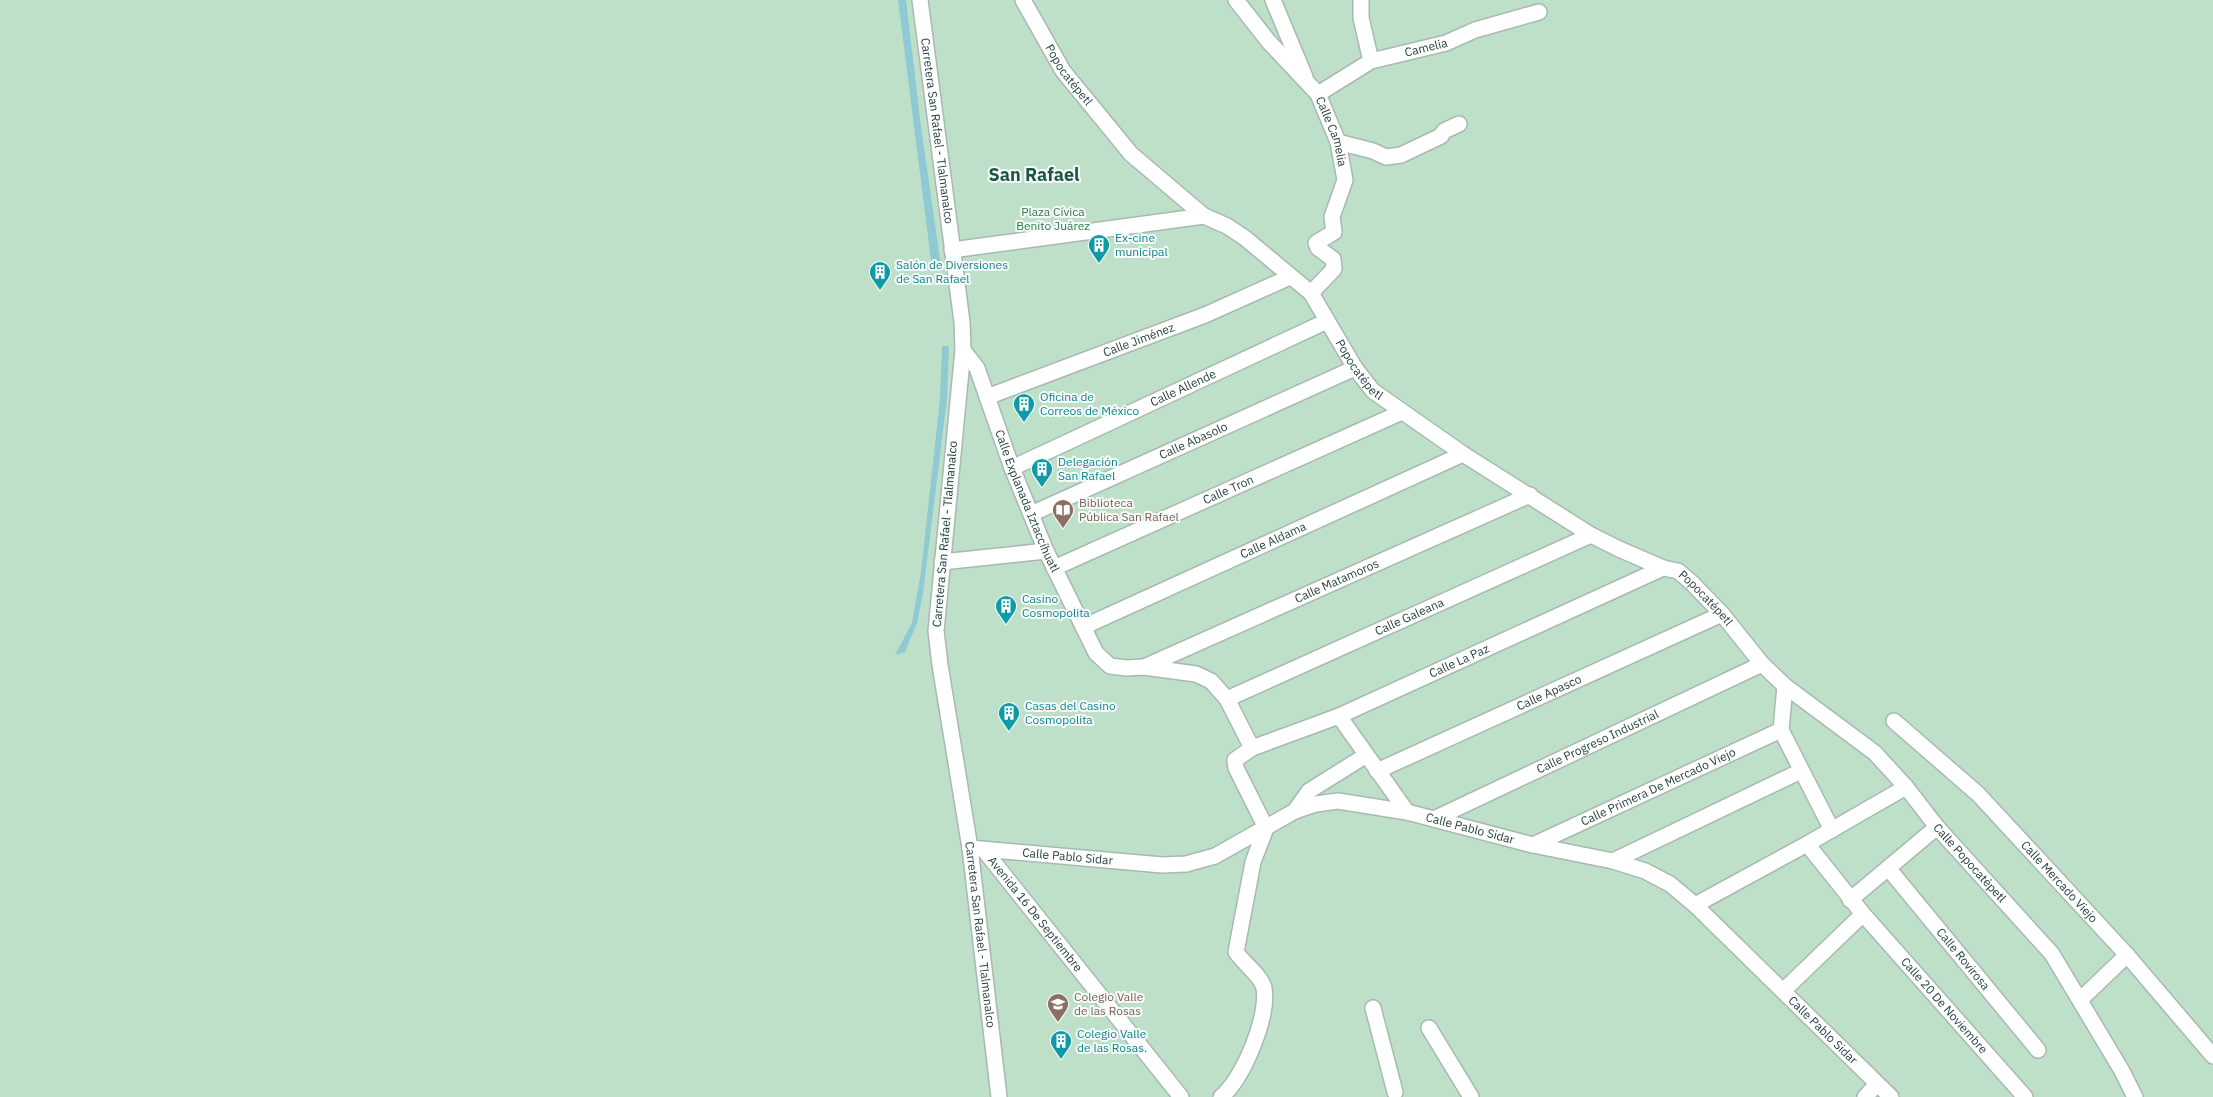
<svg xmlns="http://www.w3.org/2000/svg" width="2213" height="1097" font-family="'IBM Plex Sans',sans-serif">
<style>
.green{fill:#bfe0c8}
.water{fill:#8ec9d4}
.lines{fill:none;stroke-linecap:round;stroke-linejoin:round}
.minor-casing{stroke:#a8b8b2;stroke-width:18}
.minor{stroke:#fff;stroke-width:15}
.labels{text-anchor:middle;stroke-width:4;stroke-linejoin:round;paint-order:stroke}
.street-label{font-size:12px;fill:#24423a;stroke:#f7fbf9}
.park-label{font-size:12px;fill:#2d7a4b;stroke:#f7fbf9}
.culture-label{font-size:12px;fill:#0d838f;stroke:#f7fbf9;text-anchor:start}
.education-label{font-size:12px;fill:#785e54;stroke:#f7fbf9;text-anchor:start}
.district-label{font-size:18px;font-weight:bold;fill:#1f5548;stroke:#f7fbf9}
</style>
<rect width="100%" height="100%" fill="#e6efeb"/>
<path class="green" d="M0,0h2213v1097h-2213z"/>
<path class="water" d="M898,0h8l15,127 20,139 -9,2z
M942,346h7l-2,53 -24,194 -6,30 -12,29 -10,3 17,-32 9,-51 19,-173z"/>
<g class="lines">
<g class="minor-casing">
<g id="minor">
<path id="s1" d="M920,0l42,322 1,28 -27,281 4,34 30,183 29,249"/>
<path id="s2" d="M1023,0l40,71 68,83 73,62 23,10 18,12 66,55 44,75 18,23 90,63 128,81 28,14 44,19 15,3 13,11 31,32 40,50 23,22 90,67 31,34 31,40 115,127 70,117 13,26"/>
<path id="s3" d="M1236,0l33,42 49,52 20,48 7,38 -13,37 2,15 -18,11 2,5 15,11 1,10 -23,24"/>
<path d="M1273,0l32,77"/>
<path d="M1361,0v18l10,43"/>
<path id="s4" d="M1318,94l53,-33 75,-18 29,-13 64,-18"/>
<path d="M1338,142l35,9 13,6 15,-2 40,-19 3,-5 15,-7"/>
<path d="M952,250l252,-34"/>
<path id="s5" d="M963,350l14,18 35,100 34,83 50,102 14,13 17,2 17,-1 52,7 15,7 16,18 25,49"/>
<path id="s6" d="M987,397l218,-82 85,-38"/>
<path id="s7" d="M1012,468l315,-147"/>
<path id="s8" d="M1031,514l324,-146"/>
<path d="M942,562l104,-11"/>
<path id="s9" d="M1054,568l348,-156"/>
<path id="s10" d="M1083,627l380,-173"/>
<path id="s11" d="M1144,667l386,-172"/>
<path d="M1785,686l-4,44 51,100"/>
<path id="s12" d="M1227,699l364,-164"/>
<path d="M1339,716l68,96"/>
<path id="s13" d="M1894,721l84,73 149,161 86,101"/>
<path id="s14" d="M1377,771l345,-157"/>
<path d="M1295,811l14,-20 56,-35"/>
<path id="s15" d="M1434,819l328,-155"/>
<path id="s16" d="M1807,844l56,70 162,183"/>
<path id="s17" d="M1533,845l248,-115"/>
<path id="s18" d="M970,848l192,17 24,-1 29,-8 80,-45 21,-7 22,-3 69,11 126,33 80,16 32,10 25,13 25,21 196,192"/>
<path id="s19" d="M984,850l197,247"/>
<path d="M1613,861l188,-90"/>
<path id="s20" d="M1888,868l150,182"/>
<path d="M1850,900l87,-73"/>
<path d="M1695,905l112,-61 99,-57"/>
<path d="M1784,990l79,-76"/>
<path d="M2081,999l46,-44"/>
<path d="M1373,1008l22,84"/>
<path d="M1429,1028l42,69"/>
<path id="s21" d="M1221,1097c22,-18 48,-80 43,-109 -3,-13 -21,-25 -28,-36l17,-90 13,-34 -30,-60 -1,-8 17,-12 87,-32 324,-148"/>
<path d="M1865,1097l12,-13"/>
</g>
</g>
<use href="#minor" class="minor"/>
</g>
<defs>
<g id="building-pin" transform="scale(1.125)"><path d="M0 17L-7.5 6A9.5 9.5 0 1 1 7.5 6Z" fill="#0f9aa8" stroke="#f7fbf9"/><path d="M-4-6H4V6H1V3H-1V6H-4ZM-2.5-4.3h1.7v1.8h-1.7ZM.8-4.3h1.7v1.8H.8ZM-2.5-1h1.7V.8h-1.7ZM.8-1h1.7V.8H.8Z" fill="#fff"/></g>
<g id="library-pin" transform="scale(1.125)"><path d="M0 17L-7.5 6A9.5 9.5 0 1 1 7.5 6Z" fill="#8d6e63" stroke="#f7fbf9"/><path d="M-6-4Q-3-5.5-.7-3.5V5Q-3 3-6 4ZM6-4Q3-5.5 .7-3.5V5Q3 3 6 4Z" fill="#fff"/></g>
<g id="school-pin" transform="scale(1.125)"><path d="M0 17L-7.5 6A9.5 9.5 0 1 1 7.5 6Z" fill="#8d6e63" stroke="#f7fbf9"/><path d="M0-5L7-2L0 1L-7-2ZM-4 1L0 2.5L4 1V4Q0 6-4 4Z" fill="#fff"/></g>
</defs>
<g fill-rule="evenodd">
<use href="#building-pin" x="1099" y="245"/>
<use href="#building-pin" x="880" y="272"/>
<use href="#building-pin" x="1024" y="404"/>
<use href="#building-pin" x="1042" y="469"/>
<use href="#library-pin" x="1063" y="510"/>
<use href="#building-pin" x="1006" y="606"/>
<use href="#building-pin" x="1009" y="713"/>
<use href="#school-pin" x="1058" y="1004"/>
<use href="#building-pin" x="1061" y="1041"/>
</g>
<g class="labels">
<g class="street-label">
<text dy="4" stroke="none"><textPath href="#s4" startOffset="119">Camelia</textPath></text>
<text dy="4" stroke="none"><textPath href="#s2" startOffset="88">Popocatépetl</textPath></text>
<text dy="4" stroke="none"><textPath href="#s1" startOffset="132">Carretera San Rafael - Tlalmanalco</textPath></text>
<text dy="4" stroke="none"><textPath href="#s3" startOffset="165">Calle Camelia</textPath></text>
<text dy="4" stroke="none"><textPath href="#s6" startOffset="162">Calle Jiménez</textPath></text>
<text dy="4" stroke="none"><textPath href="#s2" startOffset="508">Popocatépetl</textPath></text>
<text dy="4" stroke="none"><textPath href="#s7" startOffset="189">Calle Allende</textPath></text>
<text dy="4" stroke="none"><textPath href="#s8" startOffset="178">Calle Abasolo</textPath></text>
<text dy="4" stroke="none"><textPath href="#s9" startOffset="191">Calle Tron</textPath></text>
<text dy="4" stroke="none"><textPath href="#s5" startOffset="165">Calle Explanada Iztaccíhuatl</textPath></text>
<text transform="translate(945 534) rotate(-85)" y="4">Carretera San Rafael - Tlalmanalco</text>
<text dy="4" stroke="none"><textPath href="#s10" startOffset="209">Calle Aldama</textPath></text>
<text dy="4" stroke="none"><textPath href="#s11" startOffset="211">Calle Matamoros</textPath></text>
<text dy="4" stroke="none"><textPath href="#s2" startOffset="928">Popocatépetl</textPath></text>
<text dy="4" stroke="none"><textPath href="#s12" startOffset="200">Calle Galeana</textPath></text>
<text dy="4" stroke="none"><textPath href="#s21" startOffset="615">Calle La Paz</textPath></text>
<text dy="4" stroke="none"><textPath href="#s14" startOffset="189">Calle Apasco</textPath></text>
<text dy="4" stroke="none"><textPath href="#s15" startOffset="181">Calle Progreso Industrial</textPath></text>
<text dy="4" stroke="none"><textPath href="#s17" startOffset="138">Calle Primera De Mercado Viejo</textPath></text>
<text dy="4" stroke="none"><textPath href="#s18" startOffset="518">Calle Pablo Sidar</textPath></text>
<text dy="4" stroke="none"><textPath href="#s18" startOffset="98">Calle Pablo Sidar</textPath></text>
<text dy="4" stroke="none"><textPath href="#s2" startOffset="1304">Calle Popocatépetl</textPath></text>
<text dy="4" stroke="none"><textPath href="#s13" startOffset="231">Calle Mercado Viejo</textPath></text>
<text dy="4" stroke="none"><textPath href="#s19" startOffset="82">Avenida 16 De Septiembre</textPath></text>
<text dy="4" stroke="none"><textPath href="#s1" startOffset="942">Carretera San Rafael - Tlalmanalco</textPath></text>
<text dy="4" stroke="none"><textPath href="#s20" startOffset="118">Calle Rovirosa</textPath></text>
<text dy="4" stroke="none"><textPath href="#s16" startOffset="212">Calle 20 De Noviembre</textPath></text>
<text dy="4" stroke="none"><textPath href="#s18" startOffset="938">Calle Pablo Sidar</textPath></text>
</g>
<g class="park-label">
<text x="1053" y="216">Plaza Cívica<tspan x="1053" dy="14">Benito Juárez</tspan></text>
</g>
<g class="culture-label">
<text x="1115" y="242">Ex-cine<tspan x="1115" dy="14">municipal</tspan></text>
<text x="896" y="269">Salón de Diversiones<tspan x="896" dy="14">de San Rafael</tspan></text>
<text x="1040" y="401">Oficina de<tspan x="1040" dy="14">Correos de México</tspan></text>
<text x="1058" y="466">Delegación<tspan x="1058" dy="14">San Rafael</tspan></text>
<text x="1022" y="603">Casino<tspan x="1022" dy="14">Cosmopolita</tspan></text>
<text x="1025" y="710">Casas del Casino<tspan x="1025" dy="14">Cosmopolita</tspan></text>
<text x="1077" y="1038">Colegio Valle<tspan x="1077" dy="14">de las Rosas.</tspan></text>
</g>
<g class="education-label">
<text x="1079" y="507">Biblioteca<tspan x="1079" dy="14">Pública San Rafael</tspan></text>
<text x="1074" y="1001">Colegio Valle<tspan x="1074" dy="14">de las Rosas</tspan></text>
</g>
<g class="district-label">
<text x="1034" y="181">San Rafael</text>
</g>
</g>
</svg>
